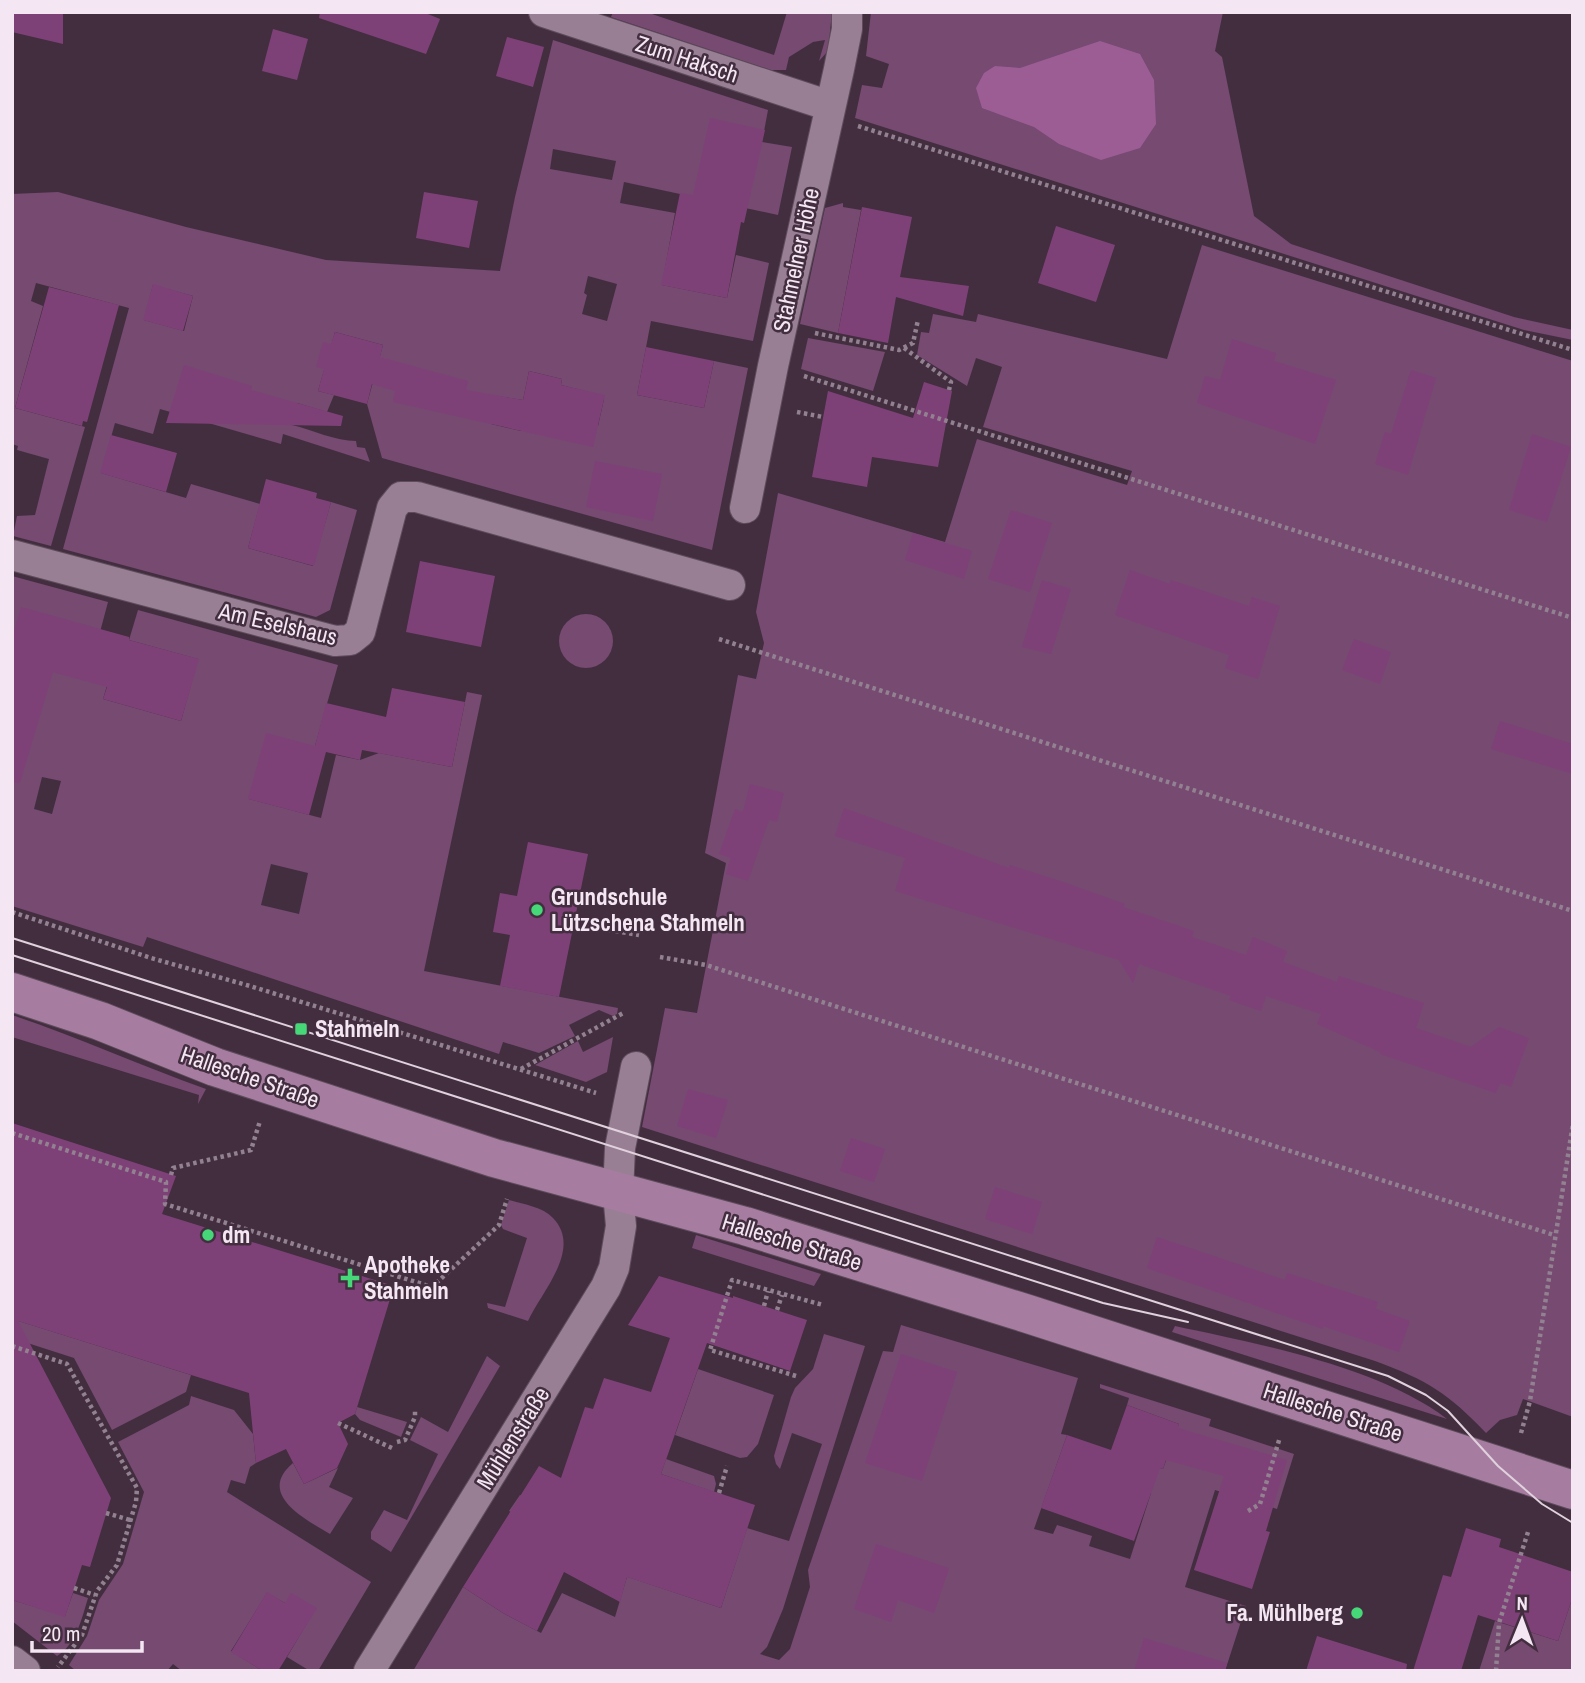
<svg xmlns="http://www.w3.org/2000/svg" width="1585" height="1683" font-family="'Archivo Narrow',sans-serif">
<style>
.green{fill:#764a71;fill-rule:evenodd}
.water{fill:#9c5d95}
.building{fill:#7e4177}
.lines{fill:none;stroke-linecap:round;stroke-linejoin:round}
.street-casing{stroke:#5e4c5c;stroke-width:32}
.secondary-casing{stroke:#5e4c5c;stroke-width:40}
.path{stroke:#928190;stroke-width:4.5;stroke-dasharray:3.5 3.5;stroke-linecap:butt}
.street{stroke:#987f94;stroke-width:30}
.secondary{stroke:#a67da0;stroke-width:38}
.tram{stroke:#e0d1dd;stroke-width:2}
.poi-dot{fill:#46d779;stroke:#432e40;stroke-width:2.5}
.labels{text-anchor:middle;stroke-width:5;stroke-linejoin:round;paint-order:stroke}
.street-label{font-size:23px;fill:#f4e6f2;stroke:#432e40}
.poi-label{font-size:23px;font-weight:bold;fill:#f4e6f2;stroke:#432e40;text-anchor:start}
</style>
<rect width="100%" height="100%" fill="#432e40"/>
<path class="green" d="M613,12h33l128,43 13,-43h45l-4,39 -9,10 6,-21 -12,2 -24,15 -3,13h-15l-160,-53z
M871,12h352l-8,39 7,6 32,159 37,28 223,73 59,13v10l-49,-10 -669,-212 7,-33 20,3 7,-24 -23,-8z
M553,40l215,70 -6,32 30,5 -14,68 -154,-33 -4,21 55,10 -13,72 65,13 9,-43 33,8 -16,78 -102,-20 -14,74 67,13 10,-47 34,7 -36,182 -330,-92 -15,-54 16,-59 -48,-13 -17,59 16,4 -7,17 -30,-9 -5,22c20,5 44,16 64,16l1,6 8,1 5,14 -87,-28 -2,10 -121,-35 -7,25 -38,-11 -14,50 85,25 5,-14 69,20 -12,44 65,18 18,-64 26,8 -27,100 -14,7 -253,-68 66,-241 -93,-25 -5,18 12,5 -28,102 70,19 -34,119 -38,-10 4,-20 18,-1 14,-56 -32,-9 1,-4 -6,-2v-250l46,-2 128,35 140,33 174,11 15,-74zM553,149l63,12 -4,19 -62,-11zM588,276l29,8 -10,37 -25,-7 5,-19 -3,-2zM153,285l40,11 -9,35 -40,-11zM529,371l33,8 -1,6 24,6 19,8 -6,27 -19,-5 -58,10 -30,-7 6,-28 26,4z
M843,203v4l18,3 -23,123 -38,-9 25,-116z
M1202,245l371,116v1056l-50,-18 -6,16 -17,5 -14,13c-38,-40 -59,-53 -111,-72l-733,-234 23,-119 32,5 29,-150 -21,-10 33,-178 18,4 8,-36 -8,-31 22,-119 167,49 32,-103 150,46 5,-14 -149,-44 19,-60 -26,-9 -9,28 -50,-31 4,-23 8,1 4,-19 43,8 2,-8 189,45z
M808,338l77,14 -12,39 -72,-22z
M12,576l96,26 -16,60 20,7 -9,30 78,22 17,-62 -69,-19 9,-30 200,55 -23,81 -66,53 72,19 15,-63 24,5 19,-7 73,14 15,-75 15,3 -58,276 194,37 -1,6 -4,2 -14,-6 -30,15 6,11 -36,17 -36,-11 -4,12 -352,-117 -4,10 -131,-41zM42,777l19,4 -9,33 -18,-5zM271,864l37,9 -9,41 -38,-9z
M559 641a27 27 0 1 1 54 0a27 27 0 1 1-54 0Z
M12,1015c66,22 129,51 194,74l-8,15 1,-9 -187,-58z
M613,1037l-6,35 -21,10 -51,-17 43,-24 5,11z
M509,1200c14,4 34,7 44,18 30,31 -12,74 -25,103l-40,-13 -1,-5 18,4 22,-69 -24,-9 -2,-4z
M696,1235l125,39 -7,12 -122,-38z
M12,1319l179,56 -5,17 -74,38 -38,-72 -62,-20z
M901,1325l177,53 -17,56 6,1 -33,94 19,5 4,-9 35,11 -3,10 41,13 21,-66 -38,-41 50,17 16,-45 -52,-19 2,-7 -29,-10v-4l111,35 -2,7 85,28 -17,55 -62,-19 -30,97 61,19 -21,65h-812l50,-84 40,26 38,20 21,-40 53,24 12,-40 -118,-66 11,-16 64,37 44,45 93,31 26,-80 42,13 33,-97 -30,-11 -12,36 -4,-5 -2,-8 17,-59 4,-9 18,-19 11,-35 41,12 -82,263 -16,38 -7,7 19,6 11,-11 20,-62 -2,-17 75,-219 10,1z
M1175,1326c84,18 204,41 272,93l-275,-87z
M487,1356l13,10 -109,186 -20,-13v-7l13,-22 23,10 31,-66 -28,-14 11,-23 27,15z
M698,1369l76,26 -16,49 -11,13 -7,1 -65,-23z
M191,1396l43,14 19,24 3,29 -6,4 -5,17 -14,-4 -4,12 144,90 -53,89h-8l-23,-14 29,-49 -31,-5 -18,-10 -36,58 32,20h-81l-9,-7 -6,7h-91l-7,-6 18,-29 12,-36 24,-36 21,-72 -26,-50 71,-37z
M357,1407l50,15 -6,15 -41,-17 -5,-6z
M666,1459l48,17 2,8 -2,8 -53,-18z
M293,1463l11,21 34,-16 -9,19 24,11 -23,36c-25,-15 -74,-40 -37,-71z
M73,1593l15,5c-6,20 -12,47 -31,58l-45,-35v-21l53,16z
M1573,1596v75h-94l16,-50 63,20z"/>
<path class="water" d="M1100,41l40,13 14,26 2,44 -16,24 -39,12 -42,-16 -25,-17 -52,-19 -6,-20 8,-15 11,-7 25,2z"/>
<path class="building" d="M12,12h51v32l-51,-12z
M320,12h103l17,7 -14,35 -107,-36z
M273,29l35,10 -11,41 -35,-9z
M507,37l37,10 -11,40 -37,-11z
M710,118l55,12 -21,93 -3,-1 -14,76 -66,-13 19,-92 13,2z
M424,192l54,9 -9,47 -53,-10z
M862,207l50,10 -12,60 69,9 -6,30 -67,-19 -8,46 -50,-10z
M1056,226l59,19 -19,57 -58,-19z
M153,284l40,12 -10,35 -40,-11z
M49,287l70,18 -32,117 -4,-1 -1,5 -67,-18z
M335,332l48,13 -3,12 88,24 -2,9 57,10 6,-29 33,8 -1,6 44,10 -12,52 -200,-45 2,-11 -23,-7 -5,20 -49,-13 6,-22 -8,-2 7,-25 8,2z
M1232,339l44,14 -2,8 62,19 -21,64 -118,-41 8,-27 15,4z
M646,347l68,14 -10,47 -67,-13z
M184,365l68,21 -1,4 92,26 -2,10 -175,-3z
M1411,370l25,8 -28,97 -33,-11 10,-32 6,2z
M924,382l28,9 -14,76 -66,-10 -5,30 -55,-10 16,-86 85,27z
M1532,434l39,13 -24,75 -38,-12z
M111,435l66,18 -11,39 -66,-19z
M595,461l67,13 -9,47 -67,-14z
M266,479l51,14 -1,5 15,4 -17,64 -66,-18z
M1011,510l41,13 -22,69 -42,-13z
M913,533l59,18 -8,28 -59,-19z
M420,561l75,15 -14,71 -75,-15z
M1130,570l40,14 1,-4 78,26 3,-9 28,9 -22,73 -33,-11 4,-13 -114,-40z
M1042,580l29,9 -20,65 -29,-7z
M21,607l108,30v3l70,19 -18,62 -78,-22 4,-12 -54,-15 -33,111 -8,-1v-143z
M1354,639l37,13 -11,32 -38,-14z
M392,688l73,14 -13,65 -90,-17 -2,10 -34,-8 -17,63 -61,-16 18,-66 49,13 11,-43 60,14z
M1500,721l73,23v30l-82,-25z
M750,784l34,9 -7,29 -8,-2 -21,61 -22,-7 5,-16 -12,-4 16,-45 8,3z
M844,808l165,60 1,-3 50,16 65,23 -2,3 71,24 -2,6 54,18 7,-18 34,14 -4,11 54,20 2,-6 85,27 -8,25 55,19 28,-20 30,11 -18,49 -11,-4 -4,10 -116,-39v-2l-63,-28 4,-10 -55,-18 -5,15 -32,-11 2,-4 -92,-32 -6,19 -14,-23 -224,-69 10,-33 -70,-22z
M528,842l60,12 -29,143 -59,-11 10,-51 -17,-3 7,-39 17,3z
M688,1089l40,11 -12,38 -39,-12z
M12,1123l164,53 -14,38 232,72 -39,128 -17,9 10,21 -11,24 -33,16 -18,-35 -30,14 -7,-70 -231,-72 93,177 -21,69 -8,-2 -17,52 -53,-17z
M851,1138l34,11 -11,33 -34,-11z
M995,1187l47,15 -10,32 -47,-15z
M1157,1237l128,43 2,-7 91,29 -2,7 34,12 -11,31 -76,-26v3l-176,-61z
M659,1276l74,22v-2l74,24 -17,51 -83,-28 -46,131 94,31 -34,103 -94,-31 -7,25 -56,-30 -27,59 -34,-18 -40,-26 76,-121 22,12 24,-71 8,2 11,-31 47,14 19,-54 -42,-13z
M901,1354l56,18 -35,109 -57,-18z
M1127,1405l52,19 -1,4 109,32 -21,71 4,1 -18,57 -58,-19 30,-94 -58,-16 -3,9 -3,-1 -26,73 -93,-33 26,-73 44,15z
M1466,1528l35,11 -2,8 74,25v24l-15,45 -80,-26 -17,56h-48l30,-96 8,2z
M876,1544l73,24 -15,45 -36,-13 -7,22 -37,-13z
M267,1592l18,11 6,-10 26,15 -39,63h-15l-32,-19z
M1317,1636l90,28 -1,7h-100z
M1144,1638l83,25 -2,8h-91z"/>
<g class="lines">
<g class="street-casing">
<path id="street" d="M544,12l286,94
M745,508l28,-142 66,-297 8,-40v-17
M12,555l323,86 15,-1 10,-8 32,-124 9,-11h16l313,88
M12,1661l13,10
M369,1671l237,-384 8,-19 7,-42 -3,-33 2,-45 16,-81"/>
</g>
<g class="secondary-casing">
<path id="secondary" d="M12,992l88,29 115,46 279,91 251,68 283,88 545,176"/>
</g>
<path class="path" d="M858,126l715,224
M815,333l84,17 14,-7 5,-23
M904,348l47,34 -2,8
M804,376l769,242
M797,412l26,5
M719,639l854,272
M12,912l139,46 99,28 346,107
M574,924l65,11
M660,957l46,8 848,270
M521,1069l104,-57
M12,1133l154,49 -1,22 267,83 67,-62 8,-26
M171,1175l2,-7 78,-18 9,-29
M764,1306l4,-15
M777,1310l5,-15
M12,1346l55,18 70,124 -1,14 -19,63 -20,26 -15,44 -24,32
M796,1376l-86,-26 22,-70 91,25
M338,1423l56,26
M1521,1433l9,-32 43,-278
M397,1442l8,-2 10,-23v-8
M719,1493l8,-27
M1248,1511l12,-7 20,-67
M106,1513l24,7
M74,1588l21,7
M1496,1671l3,-48 29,-91"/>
<use href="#street" class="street"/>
<use href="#secondary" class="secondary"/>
<path class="tram" d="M12,938l1376,438 38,19 22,16 50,55 44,38 31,19
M12,955l1091,348 85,19"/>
</g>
<g class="poi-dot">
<circle cx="537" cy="910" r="7"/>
<rect x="294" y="1022" width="14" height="14" rx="3.5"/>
<circle cx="208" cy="1235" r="7"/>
<path d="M346.5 1267.5h7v7h7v7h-7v7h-7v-7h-7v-7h7z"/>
<circle cx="1357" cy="1613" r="7"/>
</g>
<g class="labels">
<g class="street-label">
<text transform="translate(687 59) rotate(18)" y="8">Zum Haksch</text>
<text transform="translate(796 260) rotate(-78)" y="8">Stahmelner Höhe</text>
<text transform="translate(278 624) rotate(13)" y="8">Am Eselshaus</text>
<text transform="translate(250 1077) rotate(19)" y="8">Hallesche Straße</text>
<text transform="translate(792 1242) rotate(17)" y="8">Hallesche Straße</text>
<text transform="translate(1333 1412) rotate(18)" y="8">Hallesche Straße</text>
<text transform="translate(513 1438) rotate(-58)" y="8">Mühlenstraße</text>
</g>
<g class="poi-label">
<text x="551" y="905">Grundschule<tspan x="551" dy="26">Lützschena Stahmeln</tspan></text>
<text x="315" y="1037">Stahmeln</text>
<text x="222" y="1243">dm</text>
<text x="364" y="1273">Apotheke<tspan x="364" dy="26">Stahmeln</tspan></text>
<text x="1343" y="1621" text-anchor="end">Fa. Mühlberg</text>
</g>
</g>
<rect width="1585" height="1683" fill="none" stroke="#f4e6f2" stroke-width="28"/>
<g transform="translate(1522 1620) rotate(1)" stroke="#432e40" stroke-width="5" paint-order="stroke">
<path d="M0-5L12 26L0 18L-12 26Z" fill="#f4e6f2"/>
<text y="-10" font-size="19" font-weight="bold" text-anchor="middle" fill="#f4e6f2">N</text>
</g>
<path d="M32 1641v10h110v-10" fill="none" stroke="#f4e6f2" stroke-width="3.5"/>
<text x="42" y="1641" font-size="21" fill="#f4e6f2" stroke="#432e40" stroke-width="5" paint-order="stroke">20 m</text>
</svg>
